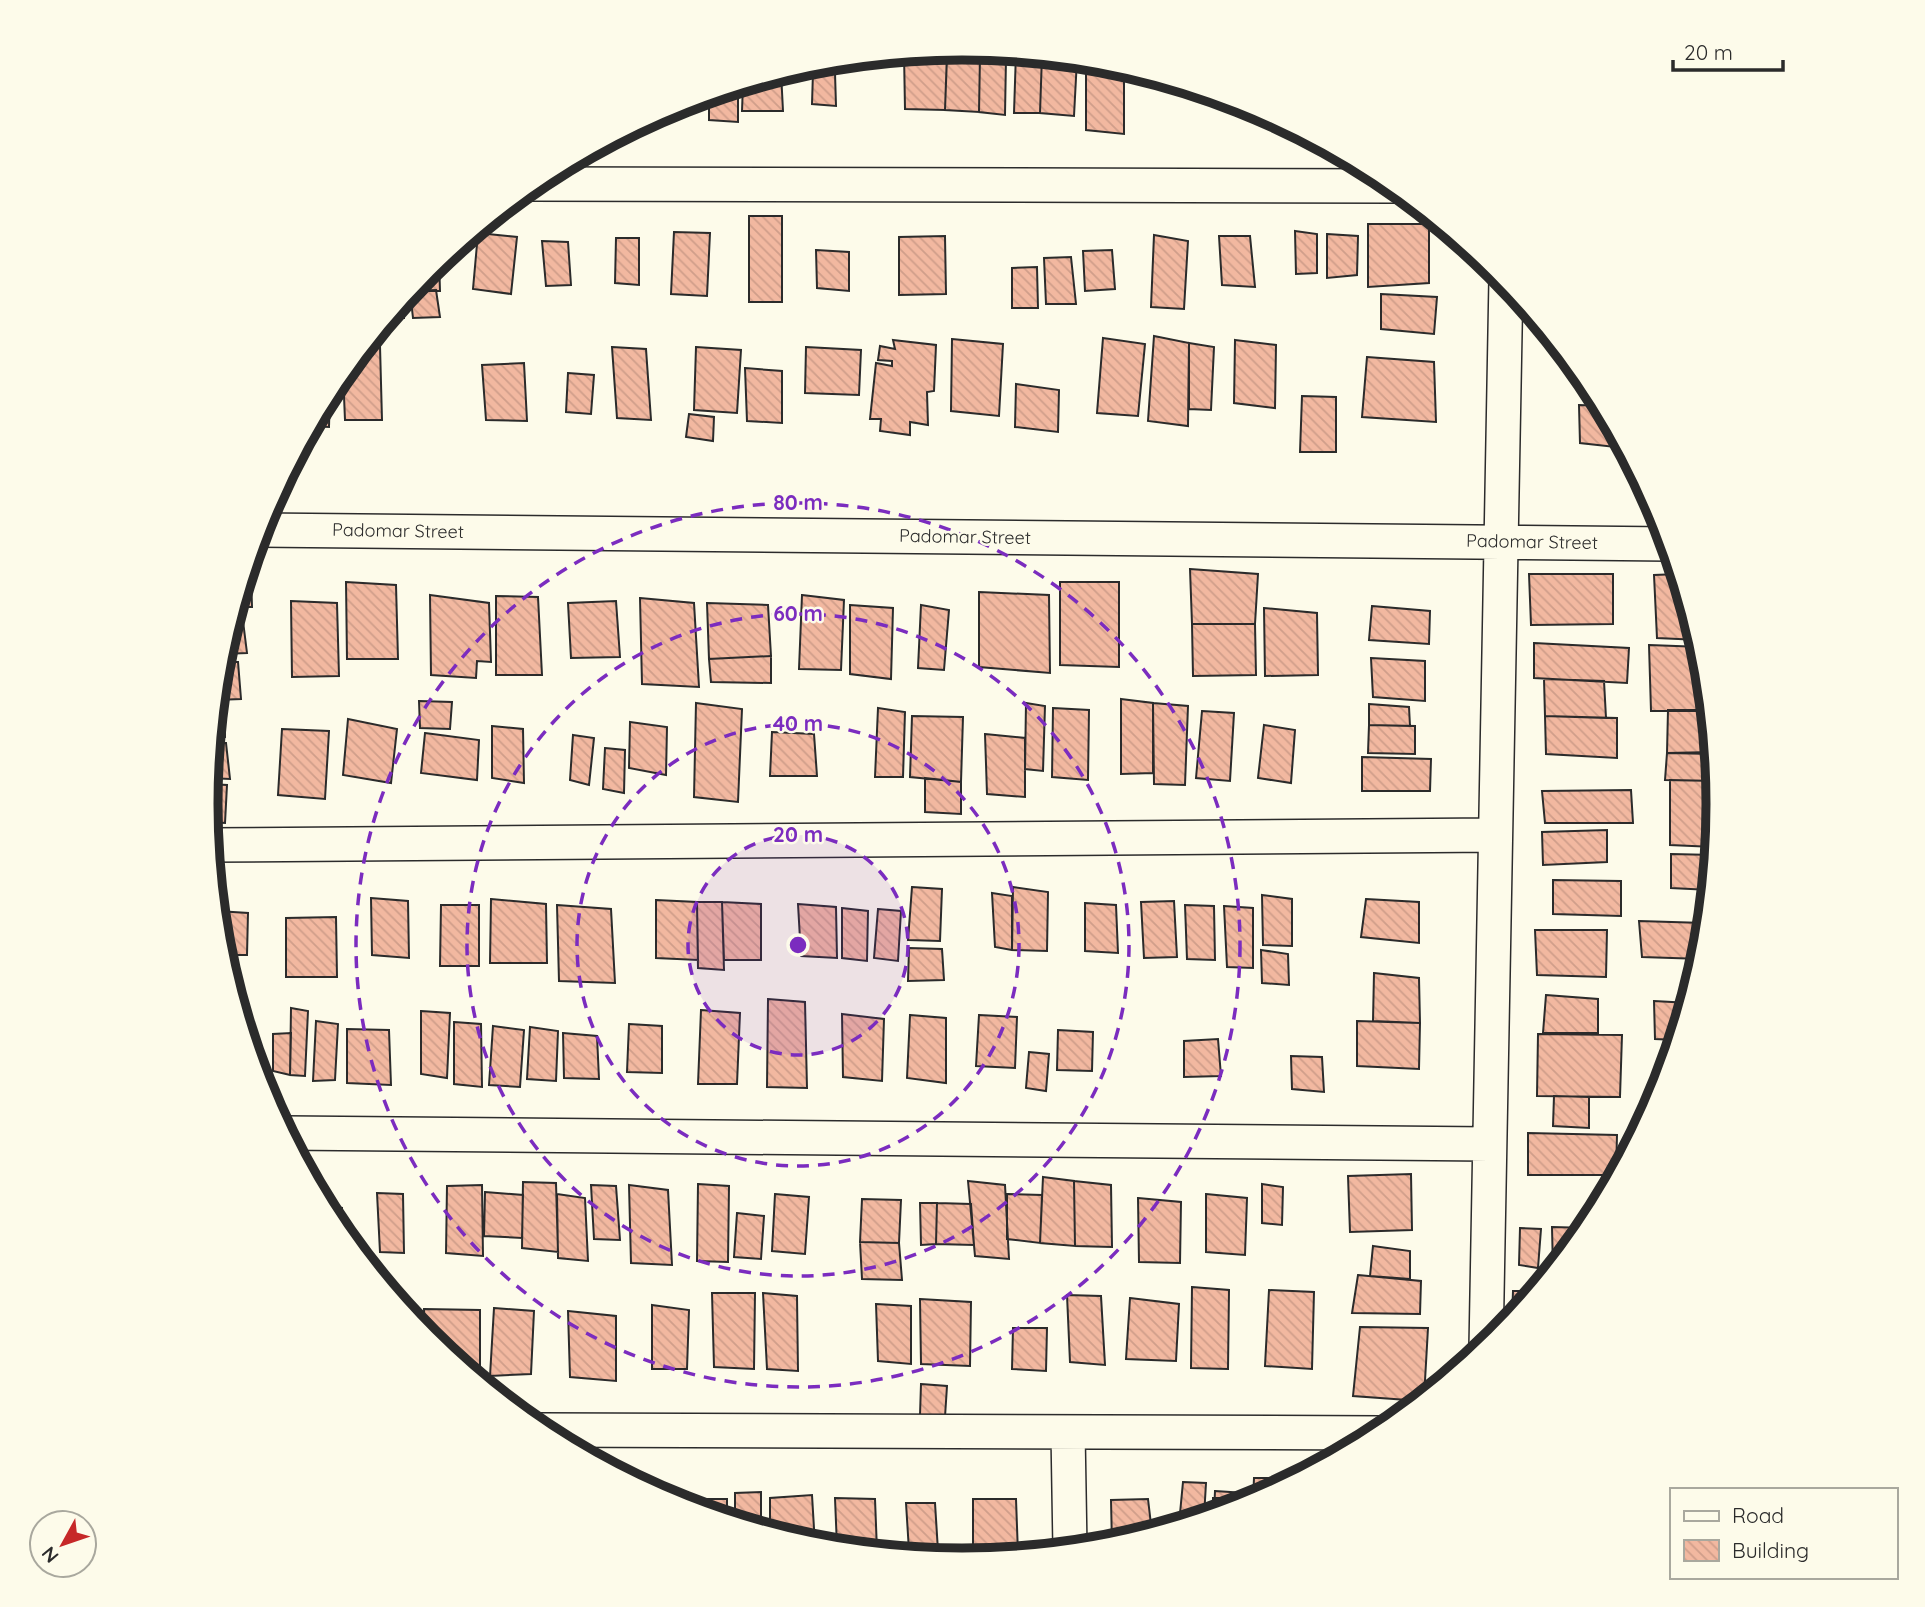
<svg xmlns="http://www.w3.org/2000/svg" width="1925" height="1607" font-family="Quicksand,sans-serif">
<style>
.building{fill:url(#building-back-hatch);stroke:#2b2b2b;stroke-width:2}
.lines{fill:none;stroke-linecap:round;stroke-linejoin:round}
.street-casing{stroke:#2b2b2b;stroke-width:36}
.street{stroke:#fdfbea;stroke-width:33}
.ring{fill:none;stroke:#7b2cbf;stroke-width:3.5;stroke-dasharray:12 9}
.labels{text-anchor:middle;stroke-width:5;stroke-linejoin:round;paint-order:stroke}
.street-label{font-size:18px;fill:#2b2b2b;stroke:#fdfbea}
.rim{fill:none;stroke:#2b2b2b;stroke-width:9}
.centre{fill:#7b2cbf;stroke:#fdfbea;stroke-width:3.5}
.ring-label{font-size:21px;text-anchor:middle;font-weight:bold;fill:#7b2cbf;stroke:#fdfbea;stroke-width:5;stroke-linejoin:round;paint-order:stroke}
</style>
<defs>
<pattern id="building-back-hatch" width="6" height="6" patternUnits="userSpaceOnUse" patternTransform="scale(1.75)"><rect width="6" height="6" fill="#f2b8a0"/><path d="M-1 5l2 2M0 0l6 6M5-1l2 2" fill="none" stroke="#d09e8a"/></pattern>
</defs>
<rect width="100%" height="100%" fill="#fdfbea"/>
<path class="building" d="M1016,52l26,3 -2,58h-26z
M904,53l43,4 -2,53 -40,-1z
M947,53l33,3 -1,56 -34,-2z
M1042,55l35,4 -3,57 -34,-3z
M980,56l26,2 -1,57 -26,-3z
M1086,59l24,3 14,4v68l-38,-4z
M781,72l2,39h-41l1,-27z
M813,72l22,1 1,33 -24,-2z
M738,85v37l-29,-2v-26z
M749,216h33v86h-33z
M1368,224h61v59l-61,4z
M1295,231l22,3v39l-21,1z
M674,232l36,1 -3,63 -36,-2z
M478,233l39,4 -6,57 -38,-5z
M1327,234l31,2 -1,39 -30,3z
M1154,235l34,6 -4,68 -33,-2z
M945,236l1,58 -47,1v-58z
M1219,236h31l5,51 -33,-2z
M616,238h23v47l-24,-2z
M542,241l26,1 3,43 -25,1z
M816,250l33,2v39l-32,-3z
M1112,250l3,39 -30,2 -2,-40z
M1071,257l5,47h-30l-2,-46z
M439,259l1,32h-30l18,-23z
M1037,267l1,41h-26v-40z
M436,290l4,27 -27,1 -3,-27z
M1381,294l56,3 -3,37 -53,-5z
M404,298v20h-17z
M1154,336l35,7 -1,83 -40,-5z
M1103,338l42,6 -7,72 -41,-3z
M952,339l51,5 -4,72 -48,-5z
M893,340l43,5 -2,46 -7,1 1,33 -18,-3v13l-30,-4 1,-12h-11l6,-56 16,3v-5l-14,-1 2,-14 15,3z
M1235,340l41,5 -1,63 -41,-5z
M1189,343l25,4 -3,63 -22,-1z
M365,345l15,1 2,74h-37l-2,-48z
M612,347l34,2 5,71 -34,-2z
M696,347l45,3 -4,63 -43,-3z
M806,347l55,3 -2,45 -54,-2z
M1367,357l67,5 2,60 -74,-5z
M524,363l3,58 -41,-1 -4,-55z
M745,368l37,3v52l-35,-2z
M568,373l26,2 -3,39 -25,-2z
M1016,384l43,6 -1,42 -43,-5z
M330,390l-1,37 -18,-1z
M1302,396l34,1v55h-36z
M1579,405l24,1 13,23 -1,18 -35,-4z
M689,414l25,3 -1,24 -27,-4z
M1190,569l68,5 -3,50h-63z
M247,571h4l1,36h-16z
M1529,574h84v50l-82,1z
M1679,574l20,66 -42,-2 -3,-63z
M346,582l50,3 2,74h-51z
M1060,582h59v85l-59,-2z
M979,592l70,3 1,78 -71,-6z
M430,595l59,8 2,59 -14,-1 -1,17 -45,-3z
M802,595l42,5 -3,70 -42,-1z
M496,596l42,1 4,78h-46z
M640,598l54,5 5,84 -57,-3z
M291,601l46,2 2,73 -47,1z
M616,601l4,56 -49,1 -3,-55z
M707,603l61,2 3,51 -62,3z
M850,605l43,3 -2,71 -41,-5z
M921,605l28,5 -5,60 -26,-2z
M1372,606l58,5 -1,33 -60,-4z
M1264,608l53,5 1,62 -53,1z
M234,613h8l5,40 -26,1z
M1192,624h63l1,51 -63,1z
M1534,643l95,5 -2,35 -93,-5z
M1649,645l53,2 2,9 6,55h-59z
M771,656v27l-60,-1 -2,-23z
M1371,658l54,3v40l-52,-4z
M220,662h18l3,37 -25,1z
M1544,679l60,2 2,37 -61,-2z
M1121,699l32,4v70l-32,1z
M419,701l33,1 -2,27 -30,-1z
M696,703l46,6 -4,93 -44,-5z
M1026,703l19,3 -2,65 -18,-2z
M1153,703l35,3 -3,79 -31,-1z
M1369,704l40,3 1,19 -41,-1z
M878,708l27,4 -2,65h-28z
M1053,708l36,2 -1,70 -36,-3z
M215,710l10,1v26l-12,-1z
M1668,710h42l4,42 -47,1z
M1202,711l32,2 -4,68 -34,-3z
M912,716l51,1 -2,65 -51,-5z
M1545,716l72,2v40l-71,-4z
M348,719l49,10 -6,54 -48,-8z
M630,722l37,5 -1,48 -37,-7z
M1264,725l31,5 -4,53 -33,-5z
M1369,725l46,1v28l-47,-1z
M492,726l31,3 1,54 -32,-5z
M282,729l47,2 -4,68 -47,-4z
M772,732l42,2 3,42h-47z
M425,733l54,7 -2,40 -56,-7z
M985,734l40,4v59l-38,-3z
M573,735l21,3 -5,47 -19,-5z
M212,743h14l4,36 -21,-1z
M605,748l20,2 -1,43 -21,-4z
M1667,753l47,1 3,27 -52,-1z
M1362,757l69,2 -1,32h-68z
M925,778l36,4v32l-36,-2z
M1670,780l47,1 2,23 -5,43 -44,-2z
M208,784l19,1 -2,38 -17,-1 -2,-19z
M1631,790l2,33h-88l-3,-32z
M1607,830v32l-64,3 -1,-33z
M1671,854l43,1 -4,35 -39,-2z
M1553,880l68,1v35l-68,-2z
M912,887l30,2 -2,52 -32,-1z
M1013,887l35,5 -1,59 -35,-1z
M992,893l20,3v54l-17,-3z
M1262,895l30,4v47l-29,-1z
M371,898l37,3 1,57 -37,-3z
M491,899l55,5 1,59h-57z
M1366,899l53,3v41l-58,-6z
M656,900l41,2 1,58 -42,-2z
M1174,901l3,56 -33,1 -3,-56z
M697,902h25l2,68 -26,-2z
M722,902l39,2v56h-37z
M1085,903l31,2 2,48 -33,-2z
M798,904l38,3 1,51 -36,-2z
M441,905h38v61h-39z
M557,905l54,4 4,74 -56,-2z
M1185,905l29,1 1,54 -28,-1z
M1224,906l29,2v60l-26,-1z
M842,908l26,3 -1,50 -25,-3z
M878,909l23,2 -3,50 -24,-3z
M217,911l31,2 -1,42h-25z
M336,917l1,60h-51v-59z
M1639,921l65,2v26l-2,10 -60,-2z
M1535,930h72l-1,47 -69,-2z
M909,948l33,1 2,31 -36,1z
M1261,950l27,4 1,31 -27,-2z
M1374,973l45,5 1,45 -47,-2z
M1546,995l52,4v34h-55z
M768,999l37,3 2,86 -40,-1z
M1654,1001l35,2 -12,37 -22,-1z
M291,1008l17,3 -3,65 -15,-1z
M701,1010l39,3 -3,71h-39z
M421,1011l29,2 -3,65 -26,-4z
M842,1014l42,5 -2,62 -39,-4z
M910,1015l36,3v65l-39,-5z
M979,1015l38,2 -2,51 -39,-2z
M316,1021l22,3 -3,56 -22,1z
M1357,1021l63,2 -1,46 -62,-3z
M454,1022l27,2 1,63 -28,-3z
M629,1024l33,2v47l-35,-1z
M493,1026l31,4 -4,57 -31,-2z
M530,1027l28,4 -2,50 -29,-2z
M347,1029l42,1 2,55 -44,-2z
M1058,1030l35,2 -1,39 -35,-1z
M291,1033l-1,42 -17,-4v-37z
M563,1033l34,3 2,43 -35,-1z
M1538,1034l84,1 -2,62 -83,-1z
M1218,1039l3,37 -37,1v-36z
M1029,1052l20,2 -3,37 -20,-3z
M1291,1056l31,1 2,35 -32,-3z
M1554,1096l35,1v31l-36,-2z
M1528,1133l89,2 -1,40h-88z
M1411,1174l1,56 -62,2 -2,-56z
M1043,1177l31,4 1,65 -35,-3z
M968,1181l37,4 4,74 -34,-3z
M1074,1181l37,4 1,62 -37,-1z
M523,1182l33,1 2,69 -36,-4z
M698,1184l31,2 -1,76 -31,-1z
M1262,1184l21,3 -1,38 -20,-2z
M482,1185l1,71 -37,-3 1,-67z
M591,1185l25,1 4,54 -26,-1z
M629,1185l39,5 4,75 -41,-2z
M485,1192l38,3 -1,43 -38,-2z
M377,1193l26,1 1,59 -24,-1z
M557,1194l28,4 3,63 -30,-3z
M775,1194l34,3 -4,57 -33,-3z
M1007,1194l35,1 -2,48 -33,-4z
M1206,1194l41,4 -2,57 -39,-3z
M1138,1198l43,4 -1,61 -41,-1z
M862,1199l39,1 -2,43 -39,-1z
M920,1203h17l-1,41 -15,1z
M937,1203l34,1 3,41 -38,-1z
M324,1206l18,2v26l-9,-11z
M737,1213l27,3 -3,43 -27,-2z
M1552,1227l36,1 -35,43z
M1520,1228l21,1 -3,39 -19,-3z
M860,1242l39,1 3,37 -40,-1z
M1373,1246l37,5v28l-40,-3z
M1358,1275l63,6 -1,33 -68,-1z
M1192,1287l37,3 -1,79 -37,-1z
M1269,1290l45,2 -2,77 -47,-3z
M1513,1291h23l-24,29z
M712,1293h43l-1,76 -40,-2z
M763,1293l34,3 1,75 -31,-2z
M1067,1295l34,1 4,69 -35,-3z
M1130,1298l49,6 -3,57 -50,-2z
M920,1299l51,3 -1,64 -49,-2z
M876,1304l35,2v58l-33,-3z
M652,1305l37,5 -2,59h-35z
M494,1308l40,3 -3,63 -41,2z
M424,1309l56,1v60h-13l-40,-32 -2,-3z
M568,1311l48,5v65l-46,-4z
M1360,1327l68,1 -4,70 -3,3 -68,-5z
M1013,1328h34l-1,43 -34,-2z
M921,1384l26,2 -2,31 -25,-2z
M1254,1478h44l-45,23z
M1183,1482l23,1 -2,34 -25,7z
M1215,1491l30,2 -1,12 -30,9z
M761,1492v37l-26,-8v-28z
M812,1495l3,50 -45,-13v-34z
M835,1498l40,1 2,52 -40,-4z
M1213,1498h33v6l-33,10z
M697,1499h30v20l-30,-9z
M973,1499h43l2,55h-45z
M1148,1499l4,34 -40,12 -1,-45z
M906,1503h29l3,48h-29z"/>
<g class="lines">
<g class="street-casing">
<path id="street" d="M531,184l866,2
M259,530l1411,14
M210,845l1285,-10
M285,1133l1204,11
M1486,1348l20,-1069
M540,1430l841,3
M1068,1432l2,117"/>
</g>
<use href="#street" class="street"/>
</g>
<circle cx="798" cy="945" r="110" fill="#7b2cbf" fill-opacity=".12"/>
<g class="ring">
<circle cx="798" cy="945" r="110"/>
<circle cx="798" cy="945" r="221"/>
<circle cx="798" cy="945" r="331"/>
<circle cx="798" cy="945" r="442"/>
</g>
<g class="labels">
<g class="street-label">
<text transform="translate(398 531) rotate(1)" y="6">Padomar Street</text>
<text transform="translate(965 537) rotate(1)" y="6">Padomar Street</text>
<text transform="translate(1532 542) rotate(1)" y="6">Padomar Street</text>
</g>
</g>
<path d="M0 0H1925V1607H0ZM218 804a744 744 0 1 1 1488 0a744 744 0 1 1-1488 0Z" fill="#fdfbea" fill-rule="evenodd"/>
<path class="rim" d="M218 804a744 744 0 1 1 1488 0a744 744 0 1 1-1488 0Z"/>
<circle cx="798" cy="945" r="10" class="centre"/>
<g class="ring-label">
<text x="798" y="510">80 m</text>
<text x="798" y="621">60 m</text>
<text x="798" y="731">40 m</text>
<text x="798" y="842">20 m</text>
</g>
<rect x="1670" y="1488" width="228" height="91" fill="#fdfbea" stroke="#a9a89e" stroke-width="2"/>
<rect x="1684" y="1511" width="35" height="10" fill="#fdfbea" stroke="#a9a89e" stroke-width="2"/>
<text x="1732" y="1523" font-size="21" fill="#2b2b2b">Road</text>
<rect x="1684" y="1540" width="35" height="21" fill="url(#building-back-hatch)" stroke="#a9a89e" stroke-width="2"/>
<text x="1732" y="1558" font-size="21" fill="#2b2b2b">Building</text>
<g transform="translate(63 1544) rotate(230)"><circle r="33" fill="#fdfbea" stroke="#a9a89e" stroke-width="2"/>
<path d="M0-5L12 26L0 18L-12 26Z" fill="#c62828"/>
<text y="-10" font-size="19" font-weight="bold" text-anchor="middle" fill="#2b2b2b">N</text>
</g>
<path d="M1673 60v10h110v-10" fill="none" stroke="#2b2b2b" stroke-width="3.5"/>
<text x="1684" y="60" font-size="21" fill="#2b2b2b" stroke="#fdfbea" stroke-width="5" paint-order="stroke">20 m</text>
</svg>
